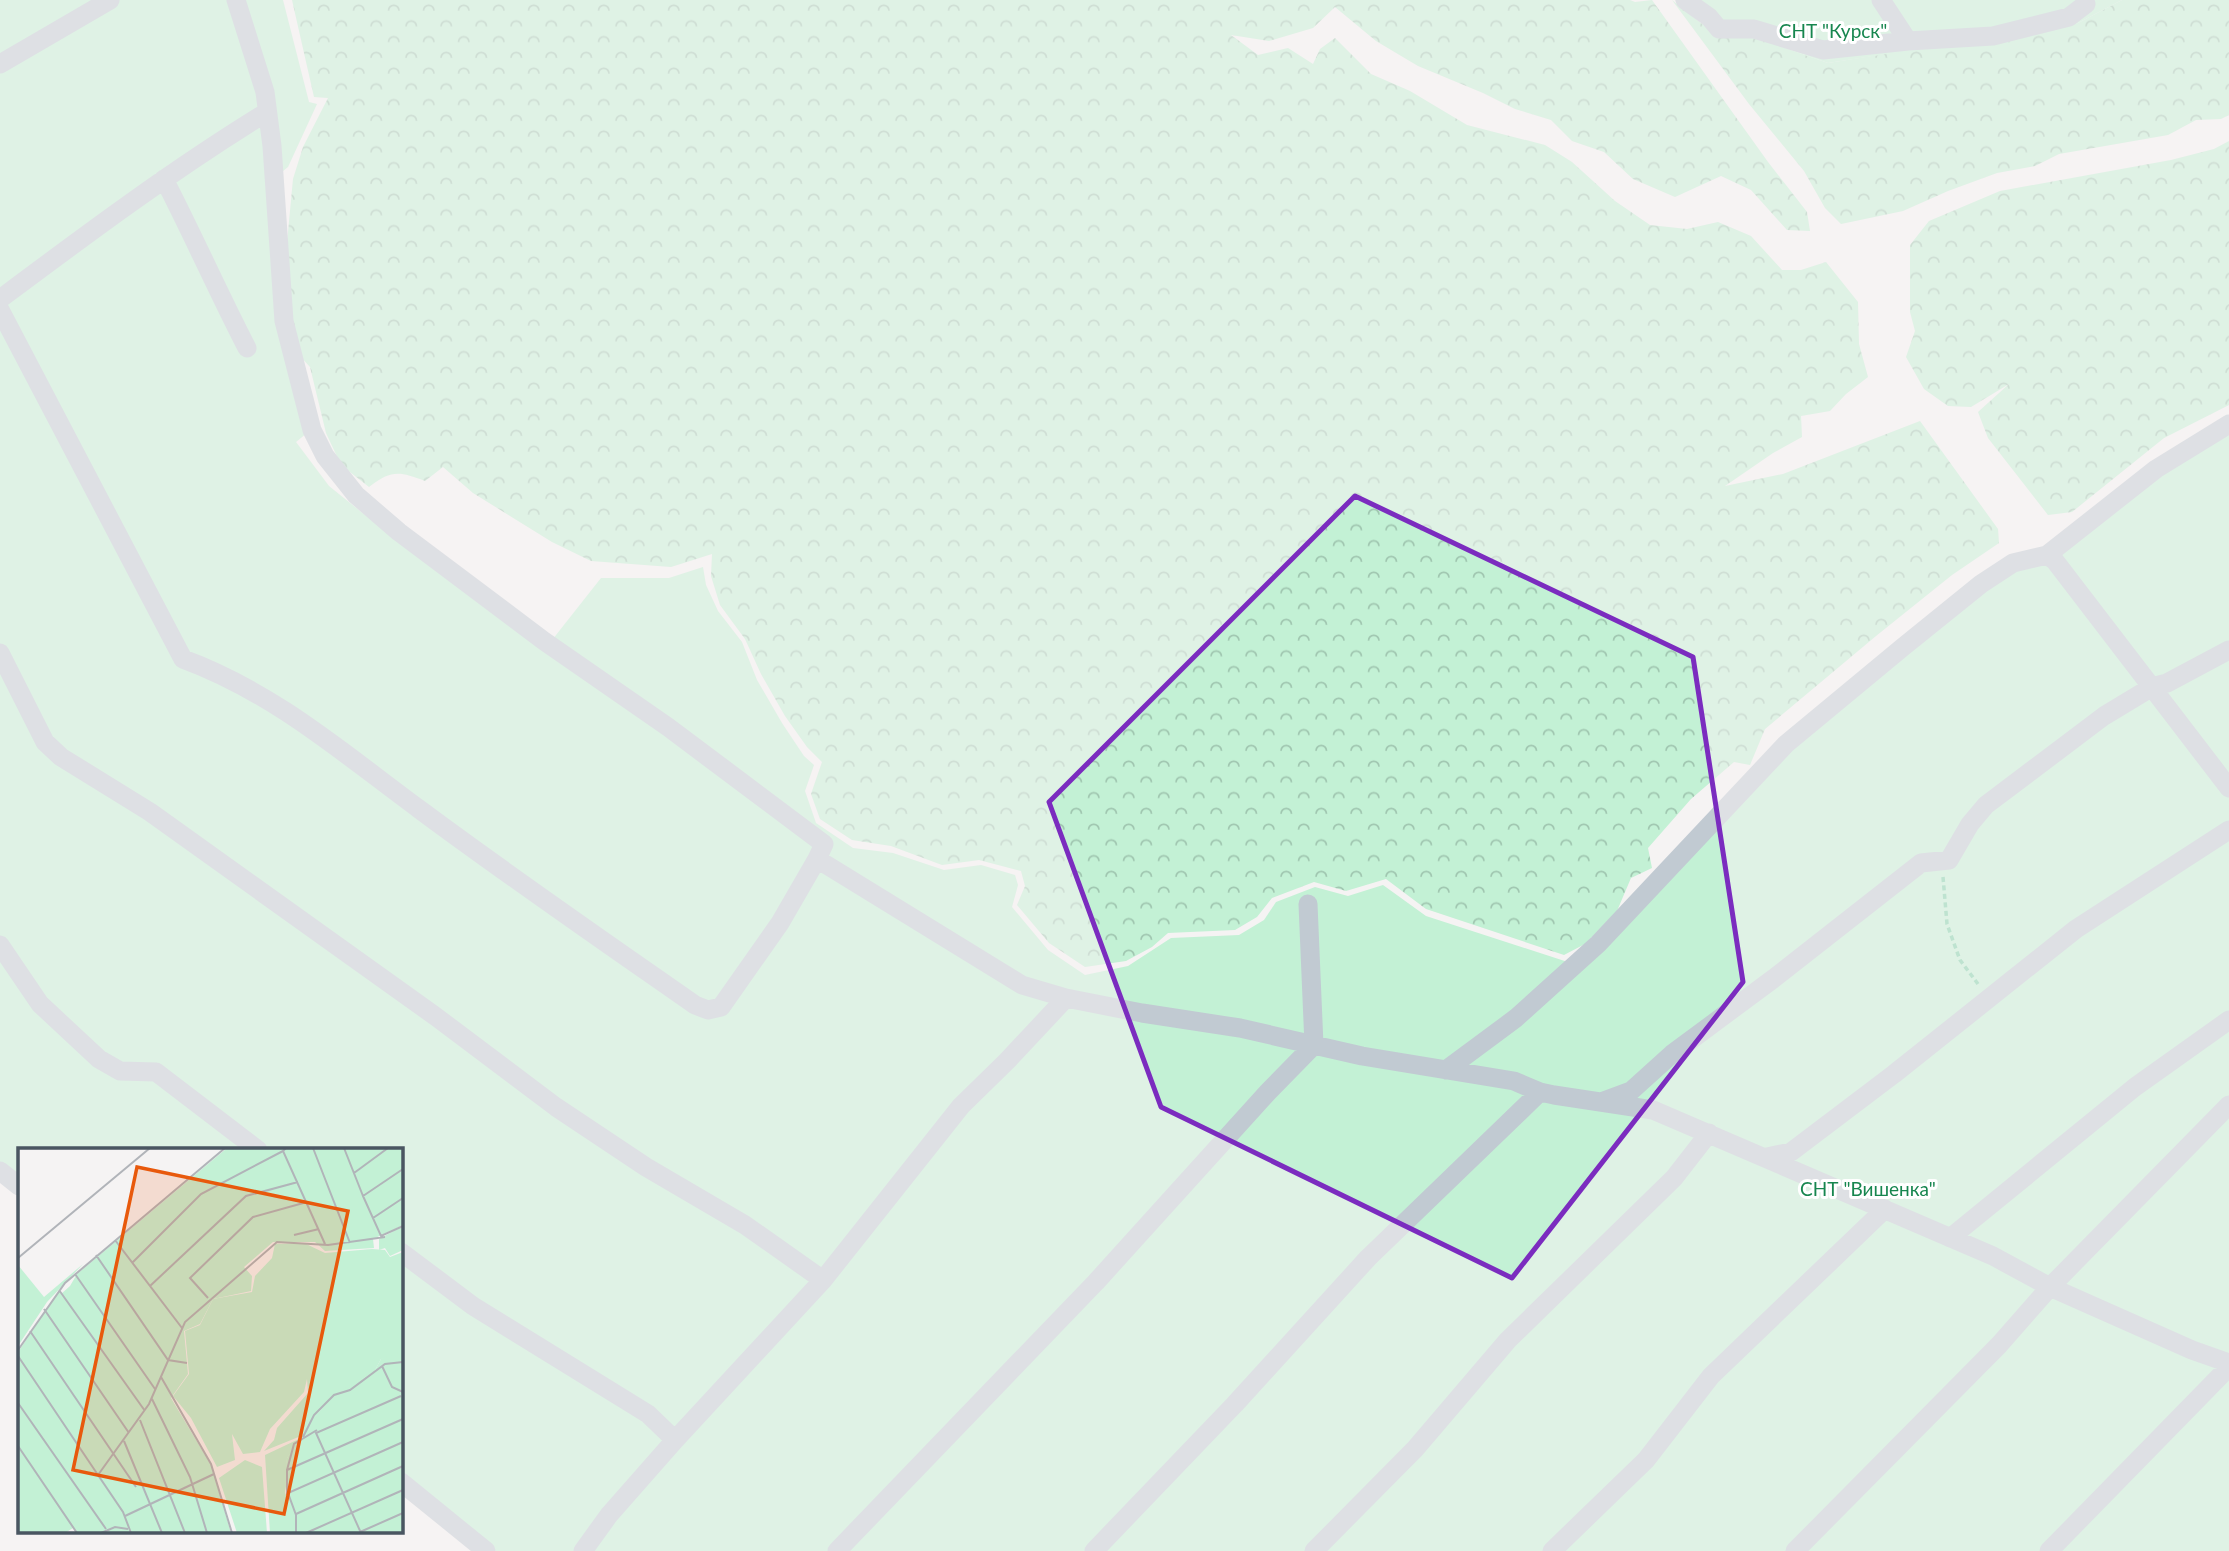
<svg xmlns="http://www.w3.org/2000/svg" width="2229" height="1551" font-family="Lato,sans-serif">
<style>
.forest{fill:url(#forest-crowns)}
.green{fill:#c3f1d5}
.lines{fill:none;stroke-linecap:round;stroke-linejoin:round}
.path{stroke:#7ad0a6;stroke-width:3.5;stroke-dasharray:5 3.5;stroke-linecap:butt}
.minor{stroke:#c1cad2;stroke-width:19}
.marked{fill:none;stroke:#7b2cbf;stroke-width:5;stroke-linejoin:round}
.labels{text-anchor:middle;stroke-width:6;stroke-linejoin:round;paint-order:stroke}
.park-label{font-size:19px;fill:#17864f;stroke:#fff}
.inset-road{fill:none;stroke:#b1b4b9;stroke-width:2}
.view{fill:#e8590c;fill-opacity:0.15;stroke:#e8590c;stroke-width:3.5}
.inset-edge{fill:none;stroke:#4a5661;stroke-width:3.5}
</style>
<defs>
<pattern id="forest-crowns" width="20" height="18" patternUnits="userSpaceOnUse" patternTransform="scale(1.75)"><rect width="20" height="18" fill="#c3f1d5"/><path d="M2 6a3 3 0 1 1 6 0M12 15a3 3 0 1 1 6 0" fill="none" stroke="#a0c6b0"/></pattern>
</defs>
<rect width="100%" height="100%" fill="#f5f3f3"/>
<path class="forest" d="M292,0h1338l5,2 17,-2 116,162 39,50 3,19 -23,-1 -36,-40 -30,-14 -46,21 -42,-18 -29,-27 -32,-11 -21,-21 -36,-11 -32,-16 -65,-27 -42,-25 -41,-34 -22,21 -44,13 -38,-6 27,20 30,-7 25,16 7,-15 15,-11 36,36 39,17 57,34 78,20 27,17 43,39 35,24 37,4 31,-7 33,14 31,34h19l25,-8 32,40 1,42 9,33 -22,17 -16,17 -29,5 1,21 -29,16 -48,33 58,-12 137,-53 78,108 1,14 -47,32 -76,61 -111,93 -15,36 -16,-3 -43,37 -43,49 4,20 -21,10 -14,33 -32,33 -21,11 -138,-46 -40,-30 -40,12 -32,-9 -42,16 -15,19 -22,13 -67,3 -16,14 -26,14 -41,6 -36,-24 -32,-38 8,-19 -4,-15 -42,-11 -37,5 -51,-19 -39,-6 -32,-21 -9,-25 11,-32 -15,-15 -22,-31 -24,-42 -16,-35 -25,-34 -9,-29 1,-22 -41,13 -80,-6 -39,-19 -79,-49 -30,-26 -18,14c-26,-10 -34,-11 -56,6l-28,-22 -15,-32 -16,-66 -11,-12 -9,-43 -5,-48 8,-85 10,-32 25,-49 -14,-1z
M1672,0l48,38h37l71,25 250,-40 44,-23h107v115l-8,4 -25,1 -28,15 -109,19 -24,12 -38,7 -49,18 -45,20 -62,13 -16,-16 -21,-37 -55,-67z
M2229,141v264l-65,33 -92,74 -24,3 -60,-77 -10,-26 31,-28 -38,23 -23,-1 -24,-17 -18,-32 9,-26 -5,-19v-67l19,-24 71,-30 171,-31 43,-11z"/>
<path class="green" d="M0,0h283l26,102 8,2 -29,63 -21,17 40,249 -11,9 33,44 77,62 139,101 56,-71h68l34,-11 3,18 12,26 24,31 15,38 25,43 22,33 10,9 -9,26 11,32 37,25 40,5 51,17 37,-5 34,10 3,10 -6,22 36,43 37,25 43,-9 43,-28 68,-3 25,-15 12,-18 39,-15 33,9 35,-11 43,31 154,50 218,-226 194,-157 167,-111 70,-41v1120h-1733l-95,-77v-324h-382v30l-19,-16z
M1675,0h447l-44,23 -79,21 -106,9 -65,10 -71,-25h-37z"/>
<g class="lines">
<path class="path" d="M1943,877l4,47 13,36 18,24"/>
<path class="minor" d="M236,0l29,92 7,54 12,175 28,109 13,26 31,39 43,37 145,109 124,86 156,117 -7,15 205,126 44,13 76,15 98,15 122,28 152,25 26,11 14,3 99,15 340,146 57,31 142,63 37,13
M1685,0l24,17 10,12h35l69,21 85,-9
M1881,0l27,41 85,-5 76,-19 17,-13
M0,64l110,-64
M164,179c29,56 54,113 83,169
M0,299c87,-65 174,-130 267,-187
M0,310l183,349c90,33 160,94 236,150 90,67 183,131 276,196l13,5 13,-3 59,-84 37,-64
M2047,555l8,6 174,227
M0,653l45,89 16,15 89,55 285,204 121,91 90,60 99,58 78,55
M0,945l40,59 59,55 21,12 36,1 102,78
M1446,1070l70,-52 82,-74 188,-200 117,-97 78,-63 32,-21 34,-8 109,-86 73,-45
M1604,1101l27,-10 41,-37 101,-75 148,-116 28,-3 21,-36 16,-19 118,-89 48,-29 15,-4 62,-33
M1767,1157l24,-5 103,-78 182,-145 153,-99
M0,1171l19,15
M1950,1238l185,-151 94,-67
M401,1252l72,54 175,108 27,26
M401,1482l85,69
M583,1551l26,-36 66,-75 148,-160 138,-174 46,-45 59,-63
M837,1551l259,-269 172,-190 46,-47 -6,-141
M1094,1551l141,-147 133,-146 172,-166
M1314,1551l101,-102 93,-109 166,-162 35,-45
M1552,1551l94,-91 65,-84 174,-167
M1795,1551l204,-206 51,-58 179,-182
M2049,1551l180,-184"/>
</g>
<path d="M0 0H2229V1551H0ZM1355,496l338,161 50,325 -231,296 -351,-171 -112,-305z" fill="#f5f3f3" fill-opacity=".55" fill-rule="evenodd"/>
<path class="marked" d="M1355,496l338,161 50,325 -231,296 -351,-171 -112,-305z"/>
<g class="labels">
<g class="park-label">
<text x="1833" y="38">СНТ "Курск"</text>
<text x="1868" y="1196">СНТ "Вишенка"</text>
</g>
</g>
<g transform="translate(18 1148)">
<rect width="385" height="385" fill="#f5f3f3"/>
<path d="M65,116l-36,38 -29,44v-81l26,32z" fill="#c3f1d5"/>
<path d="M286,95l21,10 47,-4 13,1 5,7 13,-5v99l-7,7 -15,1 -7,13 -44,26 -29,38 -37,15 10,-11 3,-12 31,-35 -1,-14 -3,13 -34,37 -10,23 -17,2 -11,-20 3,26 -18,7 -26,-49 -18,-22 16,-22 -4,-43 15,-6 13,-26 39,-7 3,-16 17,-18 3,-14zM283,290l-14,20 -2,35 10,23 1,17h-26l-5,-78zM227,312l17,7 5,66h-30l-18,-55z" fill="#c3f1d5"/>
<path d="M209,0h176v77l-30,14 1,9 -49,3 -10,-9h-42l-29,25 8,9 -1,15 -38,8 -13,25 -16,7 4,43 -17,24 40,67 20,68h-155l-3,-5 -8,5h-47v-181l41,-61 2,3 9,-8 7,-12zM385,78v24l-13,6 -5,-8 -6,2v-11zM385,203v182h-107l-12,-51 3,-24 14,-24 32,-39 41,-23 7,-13z" fill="#c3f1d5"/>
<path class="inset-road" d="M268,0l-3,3 42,93M295,0l37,95M326,0l19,48M385,21l-40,27 18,40 22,-10M336,25l34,-25M355,70l30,-20M276,87l25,-6M97,92l67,88M78,107l72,105 19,3M0,110l132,-110M115,114l68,-68 82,-43M57,126l80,115M132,138l96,-90 52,-14M41,142l86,121M190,150l-18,-20 63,-61 54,-15M26,161l85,124M12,183l106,156M0,202l47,-67 160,-135M0,208l80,119M364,218l10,21 11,5M143,229l50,87 21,69M134,251l38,78 17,56M0,255l88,126M122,272l45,113M285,289l11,-22 20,-20 16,-5 35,-26 18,-2M106,293l38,92M0,298l59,87M269,322l7,-26 23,-14M269,347v-25l116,-51M278,367l-8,-22 115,-51M107,368l89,-42M342,384l43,-19M83,385l14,-6 13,2M113,385l-8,-21 -25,-37 51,-71 36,-82 92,-80 51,3 57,-8M278,385v-19l107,-48M288,385l97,-43M343,385l-45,-100 85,-37"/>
<path class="view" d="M119,19l211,44 -64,303 -211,-44z"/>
<rect width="385" height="385" class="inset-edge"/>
</g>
</svg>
